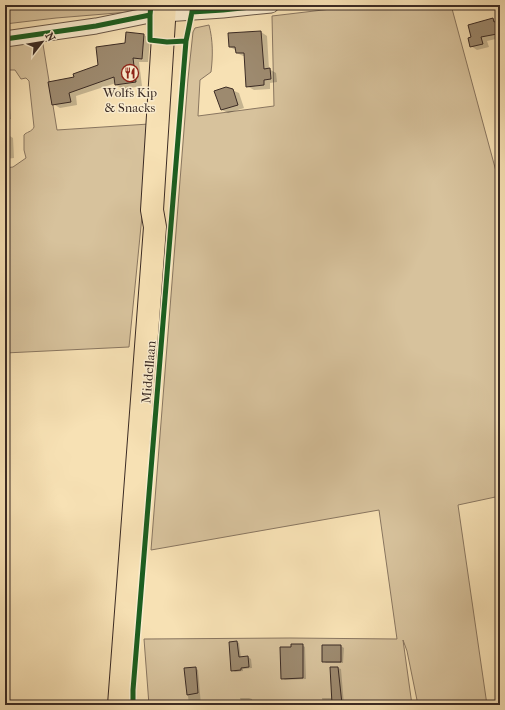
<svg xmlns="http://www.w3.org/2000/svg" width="505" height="710" font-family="'IM FELL French Canon',serif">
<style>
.green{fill:#d7c29c;stroke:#897660}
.shadow{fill:#0003}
.building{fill:#9d8a6f;stroke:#3b2b24}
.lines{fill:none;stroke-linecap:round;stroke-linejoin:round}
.minor-casing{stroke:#6a5848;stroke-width:17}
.primary-casing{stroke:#3b2b24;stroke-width:24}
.minor{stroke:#faecce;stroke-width:15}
.primary{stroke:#f7e1b4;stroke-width:22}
.cycleway-casing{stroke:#faecce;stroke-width:8}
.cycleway{stroke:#1b5e20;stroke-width:5}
.labels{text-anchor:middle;stroke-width:3;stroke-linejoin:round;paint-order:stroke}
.poi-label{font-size:13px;fill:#3b2b24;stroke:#faecce}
.street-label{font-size:13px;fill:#3b2b24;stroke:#faecce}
</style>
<rect width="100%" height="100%" fill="#f7e1b4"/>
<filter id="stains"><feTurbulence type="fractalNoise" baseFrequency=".005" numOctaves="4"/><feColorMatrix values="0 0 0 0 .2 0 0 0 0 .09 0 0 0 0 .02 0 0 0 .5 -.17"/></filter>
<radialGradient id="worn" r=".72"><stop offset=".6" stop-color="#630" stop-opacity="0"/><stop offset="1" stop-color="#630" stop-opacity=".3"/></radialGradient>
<path class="green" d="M5,5h137l-13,7 -73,6 -51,6z
M365,5h86l49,181v310l-42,9 29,200h-69l-11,-54 -4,-11 9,65h-263l-5,-66 146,-1 107,1 -18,-129 -228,40 37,-471 5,-47 2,-4 14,-3c4,15 4,31 2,47l-11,8 -2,36 76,-10 -2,-90z
M42,38l15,92 92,-6 -6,82 -14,141c-41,2 -83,4 -124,6v-185l8,-1 13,-9 -2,-8v-15c2,-3 8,-3 10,-8l-5,-46 -3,-3 -5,1 -6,-9h-10v-26z"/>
<path class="shadow" d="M492,19l5,3 3,-1v17l-13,3 2,6 -12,3 -6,-4 2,-8z
M261,32l6,4 2,33 7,4 1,9 -7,1v6l-16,1 -7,-4 -2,-30h-2l-6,-3v-2l-7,-4z
M144,35l6,4 -2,23h-9l3,24 -19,3 -7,-4v-2l-40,13 1,9 -17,3 -7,-4 22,-26 25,-12 26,-22z
M232,90l7,3 5,15 -16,5 -6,-3z
M5,104l5,3 1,12 -6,1z
M5,133l8,5 1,20 -9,1z
M236,642l3,1 2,15 7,-1 3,2 1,9 -9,1v2l-8,1 -3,-2z
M302,645l3,2 1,32 -21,1 -3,-2 10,-30z
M341,646l3,2 -1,15h-17l-3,-2z
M195,668l3,2 3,35h-12l-4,-36z
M338,668l3,1 3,36h-21l-1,-7h10z
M240,698h9l3,1 1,6h-14v-4h2z"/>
<path class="building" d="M493,18l1,4 6,-2v11l-4,1 1,2 -16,3 2,7 -13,3 -2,-9 3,-1 -3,-12z
M261,31l3,38 6,-1 1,11 -7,1v5l-18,2 -2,-34h-8l-1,-6h-6l-1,-14z
M126,32l18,2 -2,25 -9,-1 3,24 -21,3 -1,-8 -45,16 2,9 -19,3 -4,-23 26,-5 -1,-3 25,-9 -2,-18 29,-4z
M226,87l7,2 5,16 -17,5 -7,-19z
M237,641l2,16 9,-1 1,11 -8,1v2l-10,1 -2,-29z
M291,644h12v34l-22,1 -1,-32h11z
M322,645h19v17h-19z
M196,667l2,26 -11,2 -3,-27z
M330,667h8l4,37h-10z"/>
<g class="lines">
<g class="minor-casing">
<path id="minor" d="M5,39l91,-13 54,-11 73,-5 48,-5"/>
</g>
<g class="primary-casing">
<path id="primary" d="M119,705l36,-478 -3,-17 13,-205"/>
</g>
<use href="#minor" class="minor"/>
<use href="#primary" class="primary"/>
<g class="cycleway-casing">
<path id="cycleway" d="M151,5l-1,10v25l17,2 19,-1
M192,12l31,-2 48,-5
M5,39l91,-13 54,-11
M133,705v-15l53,-649 6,-29 1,-7"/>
</g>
<use href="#cycleway" class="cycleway"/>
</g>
<defs>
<g id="restaurant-ring" transform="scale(0.9)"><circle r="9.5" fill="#faecce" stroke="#8f2418" stroke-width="1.5"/><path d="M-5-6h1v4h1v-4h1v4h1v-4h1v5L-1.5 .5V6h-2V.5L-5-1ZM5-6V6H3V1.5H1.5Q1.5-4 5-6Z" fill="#8f2418"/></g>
</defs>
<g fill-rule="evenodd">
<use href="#restaurant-ring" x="130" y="73"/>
</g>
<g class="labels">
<g class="poi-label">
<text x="130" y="97">Wolfs Kip<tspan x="130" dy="15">&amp; Snacks</tspan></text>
</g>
<g class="street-label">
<text transform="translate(148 372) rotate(-85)" y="5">Middellaan</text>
</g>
</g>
<rect width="505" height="710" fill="none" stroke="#f7e1b4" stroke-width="20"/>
<rect x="6" y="6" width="493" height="698" fill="none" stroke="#3b2b24" stroke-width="2"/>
<rect x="10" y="10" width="485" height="690" fill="none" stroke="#3b2b24"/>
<g transform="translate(42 42) rotate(59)" stroke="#faecce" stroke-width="3" paint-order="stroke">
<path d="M0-3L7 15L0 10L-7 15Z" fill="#3b2b24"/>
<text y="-6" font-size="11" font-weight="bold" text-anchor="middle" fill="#3b2b24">N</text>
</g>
<rect width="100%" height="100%" filter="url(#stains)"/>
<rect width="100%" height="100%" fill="url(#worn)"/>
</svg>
